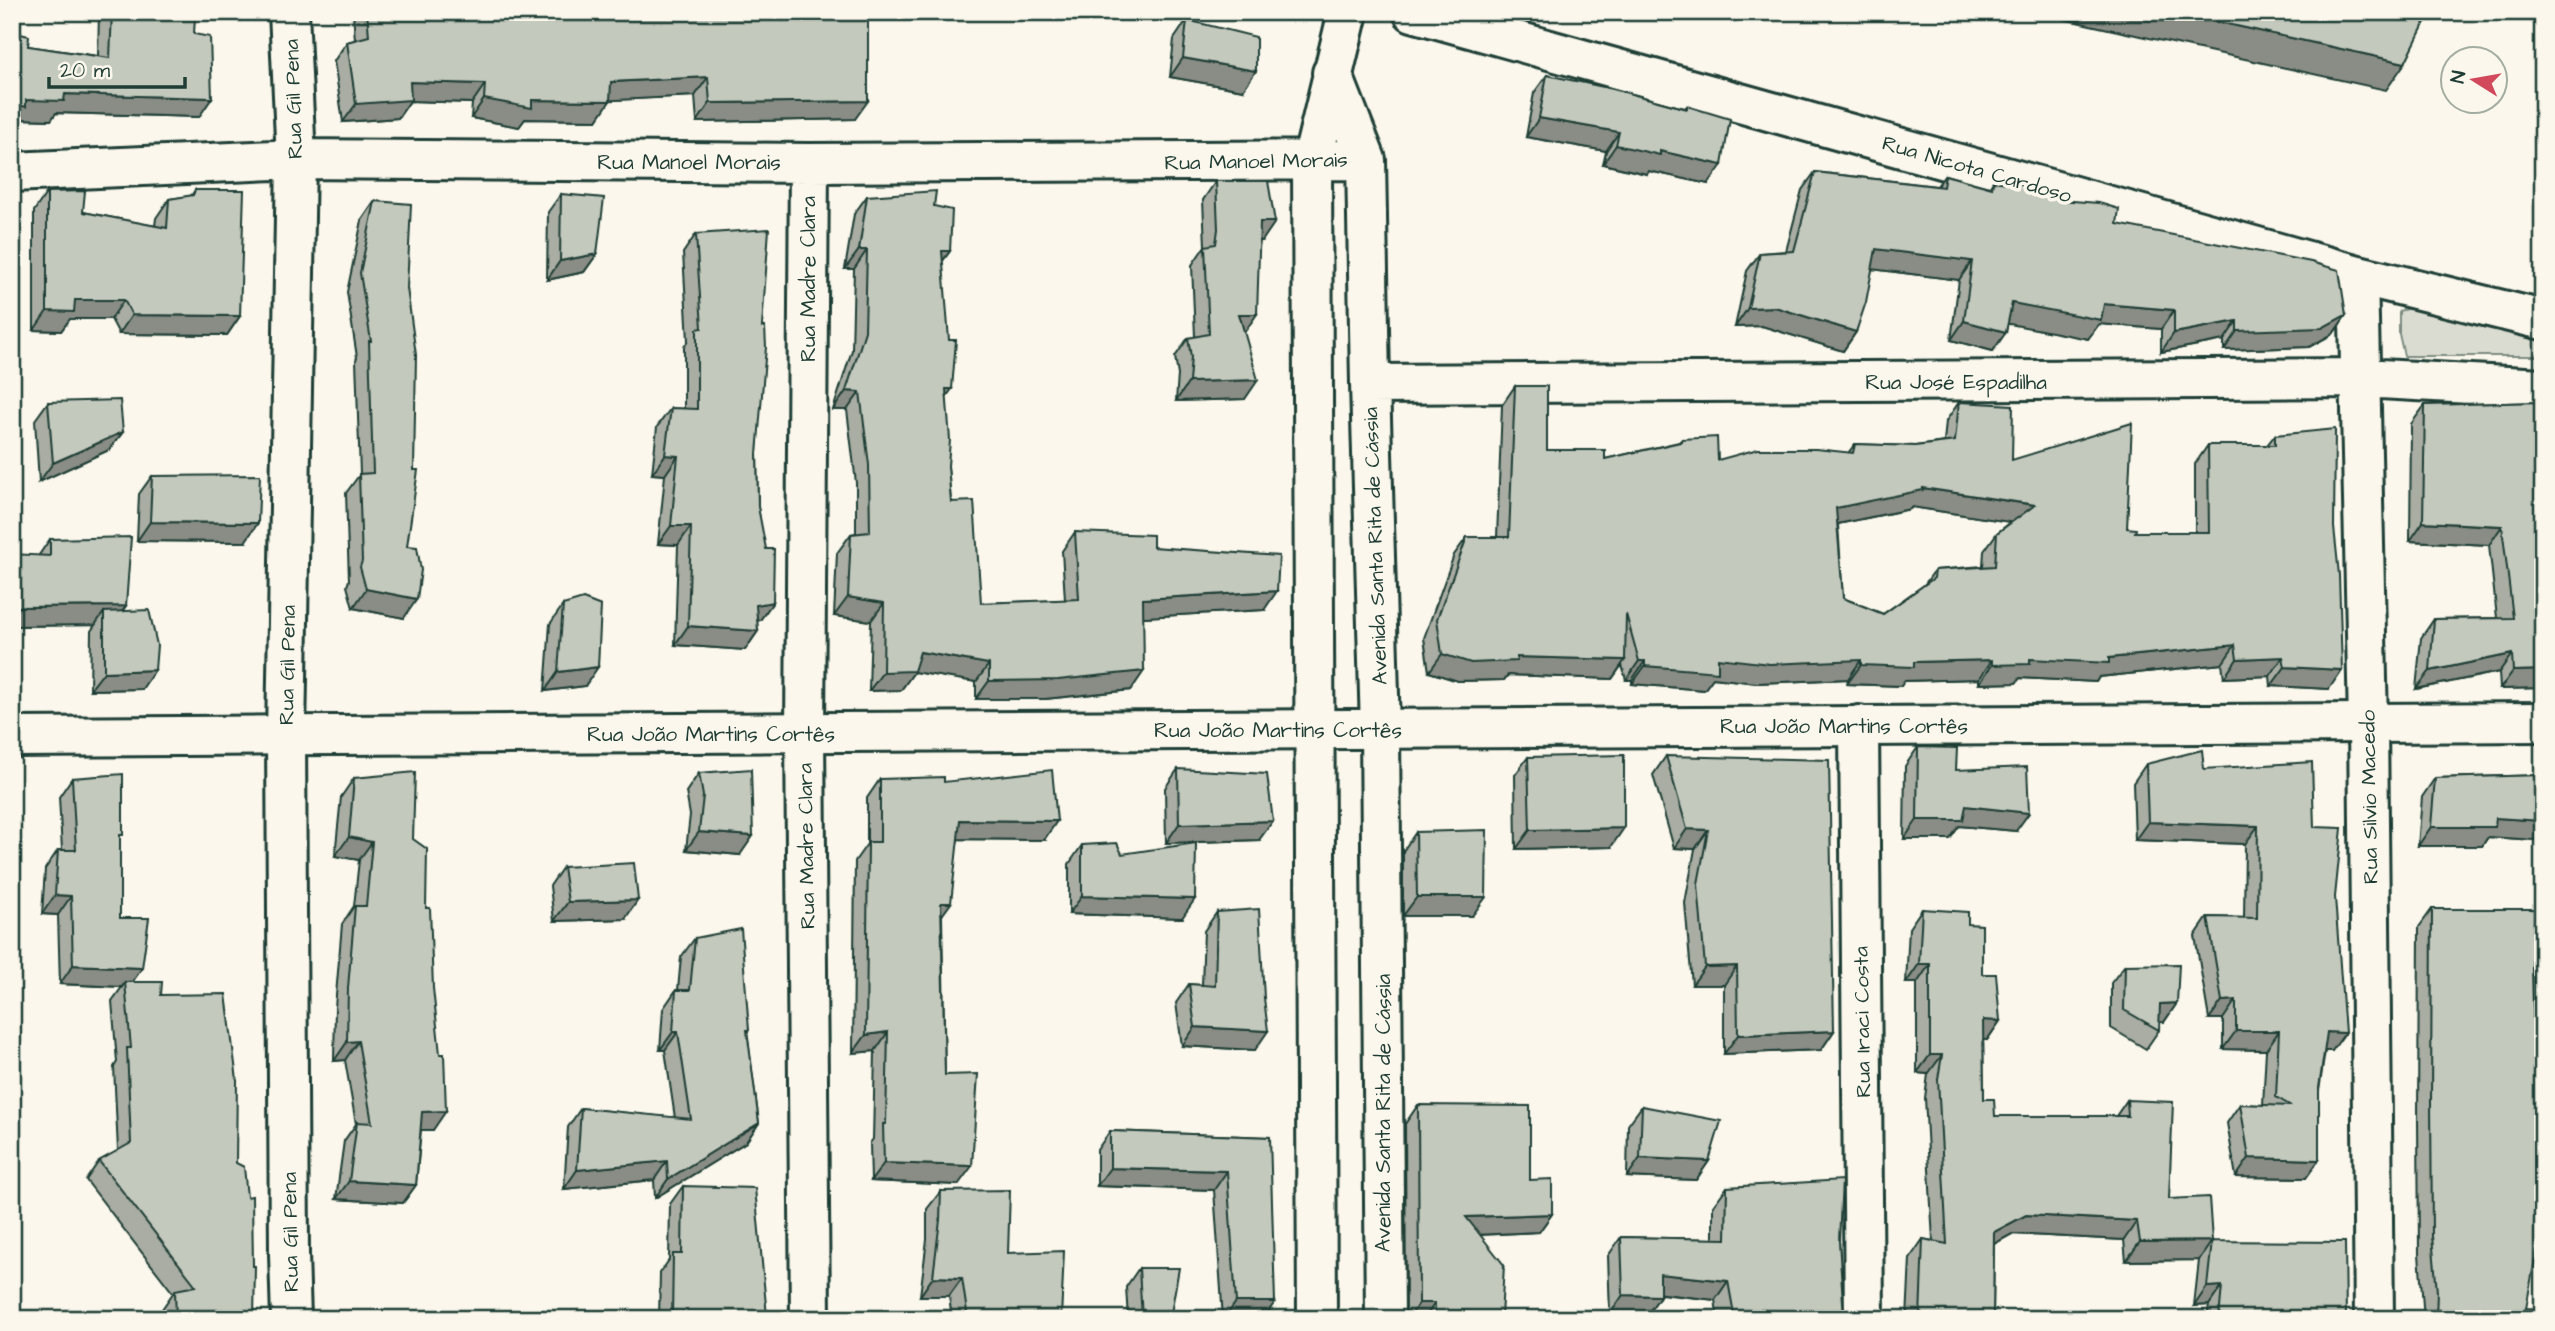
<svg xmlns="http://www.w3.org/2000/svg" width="2555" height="1331" font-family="'Architects Daughter',sans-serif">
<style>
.green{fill:#dbdcd1;stroke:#7d8c82;stroke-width:2}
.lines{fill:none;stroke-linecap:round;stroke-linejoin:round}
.street-casing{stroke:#1f3d34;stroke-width:44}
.secondary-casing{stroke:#1f3d34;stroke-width:44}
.street{stroke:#fbf7ec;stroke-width:38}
.secondary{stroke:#fbf7ec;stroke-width:38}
.wall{fill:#a9ada3;stroke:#1f3d34;stroke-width:2;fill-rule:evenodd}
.shaded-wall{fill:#898d85;stroke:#1f3d34;stroke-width:2}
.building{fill:#c4c9be;stroke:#1f3d34;stroke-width:2;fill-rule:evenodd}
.labels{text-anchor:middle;stroke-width:7;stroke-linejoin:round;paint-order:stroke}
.street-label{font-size:21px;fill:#1f3d34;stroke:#fbf7ec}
</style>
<rect width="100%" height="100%" fill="#fbf7ec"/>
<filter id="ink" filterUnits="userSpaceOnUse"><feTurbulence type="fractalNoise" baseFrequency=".0143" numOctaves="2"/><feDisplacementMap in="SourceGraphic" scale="14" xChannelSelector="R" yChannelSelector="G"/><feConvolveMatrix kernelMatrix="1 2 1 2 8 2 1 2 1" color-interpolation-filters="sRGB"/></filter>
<g filter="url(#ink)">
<path class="green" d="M2417,306l126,30v20h-139l-5,-22v-23z"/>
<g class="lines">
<g class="street-casing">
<path id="street" d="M289,12l7,147 -10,577 3,518 2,65
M1413,12l945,263 185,45
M1332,73l34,87 4,224 10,345 5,590
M809,163l-4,570 5,586
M12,172l284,-13 513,4 557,-3
M2358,275l10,448 6,596
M1370,384l992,-6 181,10
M1859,725l5,594
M1317,1319l-5,-1157 36,-150"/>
</g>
<g class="secondary-casing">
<path id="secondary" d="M12,737l2531,-15"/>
</g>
<use href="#street" class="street"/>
<use href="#secondary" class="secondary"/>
</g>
<path class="wall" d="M99,12h72v5l23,17 5,83 -143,-4 -5,7 -33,-1 -6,7v-94l16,14 70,10z
M353,12h515l-13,107 -158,3 -2,-26 -85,4 -13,20 -72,-1 -6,8 -48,-9 1,-15 -62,-2 -12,17 -55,4 -9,-61 13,-19 8,-2z
M1187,20l56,70 -73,-13 4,-38z
M1547,75l138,33 2,-2 21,78 -59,-13 -2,3 -44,-10 3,-13 -80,-14 8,-44z
M1815,172l122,14 8,-11 44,12 4,-6 66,19 58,24 229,91 -13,19 -24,13 -85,3v-10l-63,12v-23l-62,-5 -11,15 -80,-16 -15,28 -42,-11 8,-60 -87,-11 -16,63 -13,19 -81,-25 -27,1 12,-56 13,-18 26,-2 16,-61z
M1216,181l46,60h-2l-16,92 1,66 -69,2 2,-26 -3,-18 13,-19 7,-1 -3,-72 13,-19 -2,-46z
M195,190l45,126 -13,19 -108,-1 -8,-15h-41l-9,12 -27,-1v-119l13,-19 36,20 72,14 1,-8 13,-19 22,-3z
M561,194l36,60 -13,18 -37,8 1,-68z
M867,196l67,10 16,45 -8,11 6,204 3,36 30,101 84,-3 -3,-49 13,-19 78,15 111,63 -121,7 -12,73 -86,9h-69v-17l-62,-10 -13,18 -32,1 2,-70 -37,-5 3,-63 14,-19 5,-1v-50l-9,-73h-14l19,-60 2,-81h-9l9,-55z
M375,201l32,87v258l-3,72 -51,-10 -6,-22 2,-6 -3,-87 14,-19 -4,-114 1,-3 -10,-65 15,-72z
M696,234l66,93 -5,127 1,53 15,95 -13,18 -3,1 1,10 -13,19 -70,-5 3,-100 -20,-1 7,-69 -13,-1 5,-47 14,-19 13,1v-62l4,-6 -5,-88z
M1515,386l32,64 58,9 74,-17 3,-3 36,21 130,-7 7,-9 60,2 29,-4 2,-21 13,-19 53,58 115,68 8,4h60v-68l13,-19h59l8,-10 54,254 -58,-3 -1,-10 -46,2 -2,-14 -123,13 -3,5 -76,-4 -4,5 -37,1v-5l-75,2 -3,5 -54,-2 1,-5 -91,4 -44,-5 -9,12 -72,-6v-4h-6l-4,-15 -10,14 -104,-4 -4,5 -46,1 -29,-9 -5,-34 30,-83 13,-18h30l5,-132zM1912,507l99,15 -14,11 -13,18 -1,15 -48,4 -11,15 -41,29 -40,-16 -5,-74 72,-15z
M48,402l75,30 -14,18 -70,32 -4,-62z
M2543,402v286l-43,1 -1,-17 -83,17 5,-51 13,-19 63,-1 -8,-73 -79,-4 1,-117 14,-19z
M152,476l93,66 -108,-1 2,-47z
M50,539l73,72 19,78 -52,1 1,-59 4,-6 -78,1 22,-71z
M563,605l22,81 -40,5 5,-67z
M1918,747l38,23 60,61 -57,-5 -9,13h-46l1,-73z
M1666,756l168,275 -13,19 -97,4v-69h-32l-7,-82 10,-54 -21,-1 -21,-73z
M1528,757l83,90 -95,2 -1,-74z
M2146,764l58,5 110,58 21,70 -3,154h-7l-19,127 -70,-1 -9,-54 13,-19 23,1 3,-55 -43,-1v-30h-14l-14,-83 13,-19 36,1 1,-74 -110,-4 -2,-57z
M1178,769l81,71 -93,3 -1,-55z
M699,773l41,82 -54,-5 4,-35 -4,-23z
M2543,775v54l-7,11 -48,-3 -6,9h-64l4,-49 13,-19z
M72,778l48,62v78l12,64 29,13 75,168 18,156h-92v-10l11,-16 -87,-113 13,-19 19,-10 -4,-84 3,-5 -5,-61 10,-14 -62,-3 -2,-69 -16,-1 3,-45 13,-19h4l-3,-53z
M354,778l59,61 13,69 7,222h-12l-5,55 -13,18 -67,-4 8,-58 12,-17 -11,-64 -11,1 1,-54 7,-83 12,-18 5,-46 -24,-4 6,-59z
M880,779l64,3 100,58 -86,-1 -16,77 3,159 13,110 -87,-4 -1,-38 3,-4 2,-88 -22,2 2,-192 12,-17v-46z
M1416,832l56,84h-69v-65z
M1082,845l40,9 60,64 -113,-4v-50z
M563,867l62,52 -71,2 -4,-35z
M1922,909l46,15 14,50 18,47 -13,19 -4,-1 1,60 11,17h121l11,-16 42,99 43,42 134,78h-139l2,-14 -15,1 5,-46 -73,1 -2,-21 -112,-6 -18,10 -1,75h-86l3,-61 13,-19 10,2 -8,-143 3,-24 -11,-1v-90h-11l3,-55z
M2432,909l100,57 2,85 9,-2v72h-2l-15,187 17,11h-119l-5,-65 -1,-133 1,-194z
M1217,912l47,86 -9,52 -73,-4 -6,-43 13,-19 13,1 2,-54z
M695,938l54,92 -2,3 12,90 -13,19 -91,56 -1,-18 -90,9 4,-62 13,-19 94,10 -10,-68h-5l3,-41 13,-19h2l3,-33z
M2125,965l52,38 -13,19h-5v8l-13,19 -35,-21v-45z
M1418,1105l112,75 22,34 -13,18 -59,3 21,82 21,2h-116l-1,-195z
M1642,1106l67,55 -13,19 -69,-3 1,-52z
M1110,1131l160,6 -7,182h-40l-9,-129 -117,-4v-36z
M683,1186l84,130 8,3h-116l1,-46 9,-13 1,-56z
M1727,1187l112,54 5,77 -1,1h-125l-3,-19 -55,-6v2l-13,19 -37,-1 -2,-58 13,-19 92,2v-33z
M941,1191l67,62 53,66h-109l-3,-23h-29l7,-57v-30z
M1139,1268l31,51h-42l-2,-32z"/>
<path class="shaded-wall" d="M2031,12h142l232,51 -19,27z
M1183,58l73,13 -13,19 -73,-13z
M708,77l-13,19 -97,5 13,-19z
M410,82l75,2 -13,19 -62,-2 -12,17 -55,4 13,-18z
M65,94l147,4 -13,19 -143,-4 -5,7 -33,-1 -6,7v-23l14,-3z
M484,99l48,1 78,1 -13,19 -72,-1 -6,8 -48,-9z
M868,101l-13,18 -158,3 13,-19z
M1539,118l80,14 -13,19 -80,-14z
M1616,145l44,6 62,14 -14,19 -59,-13 -2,3 -44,-10z
M1260,222h15l-13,19h-15z
M1876,249l96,12 -13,19 -96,-12z
M859,250h8l-13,19h-9z
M942,251h8l-14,19z
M597,254l-13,18 -37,8 13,-19z
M75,300h49l-13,19h-41l-9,12 -27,-1 13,-19z
M2012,303l92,1 70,6 -13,19 -62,-5 -11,15 -89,-17z
M1775,307l81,25 -13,19 -81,-25 -27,1 13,-19z
M1239,314h18l-13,19z
M132,315l108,1 -13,19 -108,-1z
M2346,315l-13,19 -24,13 -85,3 13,-19z
M1964,321l42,11 -13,19 -42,-11z
M2237,321l-13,19 -63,12 13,-19z
M1258,380l-13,19 -69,2 13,-19z
M946,389h6l-13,18z
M846,391l14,1 -13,18h-14z
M123,432l-14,18 -70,32 14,-19z
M665,455l13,1 -13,19 -13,-1z
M1923,488l112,17 -13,19 -110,-17 -2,2 -87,18 13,-19z
M150,522l108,1 -13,19 -108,-1z
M2423,522l79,4 -13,19 -79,-4z
M671,526h20l-13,19 -20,-1z
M366,589l51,10 -13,19 -51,-10z
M1277,591l-13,19 -135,8 14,-19z
M848,597l36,6 -13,18 -37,-5z
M773,602l-13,18 -17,4 13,-19z
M126,606l-13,19 -9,-13 -9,13 -83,1 4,-19z
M688,626l70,5 -13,19 -70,-5z
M2235,645l-13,19 -123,13 -3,5 -76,-4 -4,5 -37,1 13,-19 38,-6 79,-1z
M920,652l69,12 -13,18 -62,-10 -13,18 -32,1 14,-19z
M1442,654l75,3 108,3 -13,19 -104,-4 -4,5 -46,1 -29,-9z
M2512,654l-13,18 -83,17 14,-18z
M2283,657l-13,19 -46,2 13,-19z
M1718,658l143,2 -13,19 -91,4 -44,-5 -9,12 -72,-6 13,-18z
M1992,660l-13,19 -75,2 -3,5 -54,-2 14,-19 53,-3z
M1639,661h6l-13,19h-6z
M598,667l-13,19 -40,5 13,-19z
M2285,667l57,3 -13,19 -58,-3z
M155,670l-13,19 -52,1 14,-18z
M2543,670v18l-43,1 13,-18z
M1144,671l-13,19 -86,9h-69l13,-18z
M1966,806l63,7 -13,18 -57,-5 -9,13h-46l13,-19z
M2496,818l47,3v8l-7,11 -48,-3 -6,9h-64l13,-19z
M960,820l97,1 -13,19 -98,-1z
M1273,821l-14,19 -93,3 13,-19z
M2148,822l110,4 -13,18 -110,-4z
M1624,828l-13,19 -95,2 14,-19z
M1687,829l21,1 -13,19 -21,-1z
M699,832l54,4 -13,19 -54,-5z
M349,837l23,5 -13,18 -24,-4z
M55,895l16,1 -13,19 -16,-1z
M1082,896l113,3 -13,19 -113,-4z
M1417,897h69l-14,19h-69z
M638,900l-13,19 -71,2 14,-19z
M941,903h10l-13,18z
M1919,964h11l-13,19h-11z
M73,965l69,3 -13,19 -4,-5 -3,5 -62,-3z
M1737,966l-13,19h-32l13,-18z
M2236,1000l-13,19h-14l13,-18z
M2177,1003l-13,19 -18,1 14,-19z
M1983,1020l17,1 -13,19 -17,-1z
M1195,1027l73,4 -13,19 -73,-4z
M1834,1031l-13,19 -97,4 14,-19z
M2236,1031h43l-13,19 -43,-1z
M673,1032h5l-13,18h-5z
M888,1032l-13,19 -22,2 13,-18z
M2327,1032l18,1 -13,18h-18z
M358,1041l-13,19 -11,1 13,-19z
M1930,1055h12l-14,19 -11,-1z
M2541,1102h2v19h-15z
M446,1111l-13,19h-24l13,-18z
M759,1123l-13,19 -91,56 13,-19z
M1640,1158l69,3 -13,19 -69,-3z
M2249,1158l70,2 -13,18 -70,-1z
M667,1161l-13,19 -90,9 13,-19z
M884,1163l88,3 -14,19 -87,-4z
M1110,1168l117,3 -13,19 -117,-4z
M349,1181l67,4 -13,18 -67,-4z
M1552,1214l-13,18 -86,4 13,-19z
M2026,1215l111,6 -13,19 -112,-6 -31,17 13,-19z
M2212,1241l-13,19 -73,1 14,-19z
M1660,1274l68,7 -13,19 -68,-8z
M933,1277l29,1 -13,18h-29z
M2222,1286l-13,19 -15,1 13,-19z
M1623,1295l37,1 -13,19 -37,-1z
M1236,1302h39l-12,17h-39z
M1419,1303h16l-11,16h-16z
M1734,1314l110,4 -1,1h-113z"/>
<path class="building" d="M112,12h59v5h24l-1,17 16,3 2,61 -147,-4 -1,7 -38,-1v7l-14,-4v-71l17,4 -1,10 82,12z
M367,12h501v89l-158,2 -2,-26 -97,5 -1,19 -78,-1v8l-48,-9 1,-15 -75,-2 1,18 -55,4 -9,-62 22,-6z
M2173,12h257l-25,51z
M1187,20l69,17v34l-73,-13z
M1547,75l66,14 74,20v-3l43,13 -8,46 -62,-14v4l-44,-10 3,-13 -80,-14z
M1815,172l128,15 2,-12 47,13 1,-7 43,6 23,13 40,3 20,6 -2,15 194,38 28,8 7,45 -24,13 -85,3v-10l-63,12v-23l-70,-6 -3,16 -89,-17 -6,29 -42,-11 8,-60 -96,-12 -10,53 -10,30 -81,-25 -27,1 12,-55 34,-2z
M1216,181h52l7,41h-15l-3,92h-18l19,66 -69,2 2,-25 -3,-19 21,-4 -4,-88 11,-2 2,-15z
M195,190h49l-4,126 -108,-1 -8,-15h-49l-1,12 -27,-1v-119l38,-1 -2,21 84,16 2,-29 24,-4z
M936,191l-2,15 18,4 -2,41h-8l7,89h7l-4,49h-6l4,51 -2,26 3,36 23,-1 7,102 98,-4 -4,-67 78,3v12l126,9 -2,35 -134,8 1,72 -86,9 -69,1v-17l-69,-12 -6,19 -31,1 1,-69 -36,-6 3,-63 19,-2 -1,-67 -9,-73 -14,-1 19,-60 2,-81h-8l8,-54z
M561,194l43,4 -7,56 -37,7z
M375,201l36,3 -4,84 9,67 -2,115h4l-11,76 10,1 4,23 -4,29 -51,-10 -6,-22 2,-6 -3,-87 14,-1 -4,-132h2l-11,-68z
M769,229l-7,98h3l1,20 -9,107 1,53 8,42h8l-1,53 -17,3 2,26 -70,-5 3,-100h-20l7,-70 -13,-1 6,-47 26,1v-80l5,-1 -6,-94z
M1515,386h32v64h58v9l76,-17 1,-3 35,-2 1,23 40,-11h58l37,4 2,-9 60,2 40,-5 4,-39 54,3 -1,55 120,-37 -5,105 9,1 -1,3h74l-1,-87h67v-10l60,-6 -1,98 5,48 3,95 -57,-3 -2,-10 -46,2 -2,-14 -126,13v5l-79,-4v5l-38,1v-5l-78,2v5l-53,-2v-5l-91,4 -52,-6v14l-73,-6v-5h-6l-13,-47 -1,46 -108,-3v4l-46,2 -29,-9 -5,-35 30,-82h42zM1923,488l112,17 -38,28 -2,33 -60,4 -1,8 -51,36 -40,-16 -7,-90 87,-18z
M120,400l3,32 -70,31 -5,-61z
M2543,402v268l-30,1 -1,-17 -82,17 4,-52 79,-1 -11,-92 -79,-4 2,-117z
M260,475l-2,48 -108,-1 2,-46z
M131,537l-5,69 -110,1 1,23h-5v-76l38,2v-17z
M583,599l18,7 -3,61 -40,5 5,-67z
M149,610l8,35 -2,25 -51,2v-60z
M1918,747l39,1 -1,22 71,-3 2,46 -63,-7 -3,14h-46z
M2202,750l2,19 108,-7 2,65 28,1 -7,69 10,136 -18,-1 -8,56v72l-70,-2 -9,-54 51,2 -15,-9 3,-66h-43v-31l-14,1 -14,-84 49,1 1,-92 -110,-4 -2,-58z
M1624,755v73l-94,2 -2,-73z
M1666,756l163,4 5,271 -96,4 -1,-69 -32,1 -7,-83 10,-54 -21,-1z
M751,769l2,67 -54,-4 4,-36 -4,-23z
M1178,769l89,5 6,47 -94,3z
M1052,770l5,51 -97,-1 -9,83h-10l4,172 33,-1 -6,92 -88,-3 -1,-39h3l2,-92 -22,3 2,-193h12v-63l64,-2v5z
M415,772l-2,67 14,10 -1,59h4l3,80 7,66h4l2,57 -24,1 -6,73 -67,-4 8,-59 15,1 -14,-82 -11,1 1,-54 7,-82h11l6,-64 -23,-5 5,-59z
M123,774v61h-3v83h29l-7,50 -69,-3 -2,-69 -16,-1 3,-45h18l-4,-72z
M2543,775v46l-47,-3 -1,9h-64l4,-49z
M1487,830l-1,67h-69l-1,-65z
M1117,843l5,11 74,-11 -1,56 -113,-3v-51z
M634,863l4,37 -70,2 -5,-35z
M1259,909l5,89 4,33 -73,-4 -6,-43 26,2 2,-74z
M1922,909l46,3v12l14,1v49h14l4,47 -17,-1 1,79h10l1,17h133l-1,-16 46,2 -4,97 40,-2 3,44 -72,1 -3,-21 -111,-6 -32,17 -1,87h-73l3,-80 24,5 -9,-165 4,-24h-12v-91h-11z
M2432,909h103l-3,57 2,85 9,-2v53h-2l-1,130 -14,76 17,1v10h-107l1,-27 -5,-56 -1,-134z
M741,929l8,101h-2l12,93 -91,56 -1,-18 -90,9 4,-62 110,11 -13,-87h-5l3,-42h14l5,-52z
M2179,964l-2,39 -17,1 -1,26 -35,-20 1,-45z
M125,982h37l-1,13 65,-1 11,86 -1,83 8,4 3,30 5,-1 1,70h2l-1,53h-78l-1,-29 21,-4 -97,-125 32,-18 -4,-95h4z
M1418,1105l112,1v74l22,-1v35l-86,3 38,48 -3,52 21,1v1h-87v-16h-16z
M1642,1106l79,15 -12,40 -69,-3z
M1110,1131l160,6 5,165h-39l-9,-131 -117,-3z
M1842,1180l-3,61 5,77 -110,-4 -6,-33 -68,-7v22l-37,-1 -2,-58 105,2 1,-52z
M683,1186l72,2 12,128h8v3h-103l1,-65h9z
M1010,1190l-2,63 56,-2 -3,68h-93l-6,-41 -29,-1 7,-57 1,-29z
M2212,1241l133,1 1,77h-127l3,-33 -15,1z
M1139,1268h40l-9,51h-28z
M2076,1315l56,3 -56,1z"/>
</g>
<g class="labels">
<g class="street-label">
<text transform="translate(293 99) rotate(-92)" y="7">Rua Gil Pena</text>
<text transform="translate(1256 161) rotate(-1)" y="7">Rua Manoel Morais</text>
<text x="689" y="169">Rua Manoel Morais</text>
<text transform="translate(1977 169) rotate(16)" y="7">Rua Nicota Cardoso</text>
<text transform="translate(808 279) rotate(-90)" y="7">Rua Madre Clara</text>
<text x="1956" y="389">Rua José Espadilha</text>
<text transform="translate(1375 546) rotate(-92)" y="7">Avenida Santa Rita de Cássia</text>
<text transform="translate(287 665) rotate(-89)" y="7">Rua Gil Pena</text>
<text x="1844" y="733">Rua João Martins Cortês</text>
<text x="1278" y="737">Rua João Martins Cortês</text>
<text x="711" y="741">Rua João Martins Cortês</text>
<text transform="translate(2369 797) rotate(-91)" y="7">Rua Silvio Macedo</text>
<text transform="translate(806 846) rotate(-91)" y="7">Rua Madre Clara</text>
<text transform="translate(1862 1022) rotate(-91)" y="7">Rua Iraci Costa</text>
<text transform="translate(1383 1113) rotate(-90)" y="7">Avenida Santa Rita de Cássia</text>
<text transform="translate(290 1232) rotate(-91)" y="7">Rua Gil Pena</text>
</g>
</g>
<rect width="2555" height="1331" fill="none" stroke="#fbf7ec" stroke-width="42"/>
<rect x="21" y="21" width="2513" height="1289" fill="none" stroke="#1f3d34" stroke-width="2.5" filter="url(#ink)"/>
<g transform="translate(2474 80) rotate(281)"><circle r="33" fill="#fbf7ec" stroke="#a3ada2" stroke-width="2"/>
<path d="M0-5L12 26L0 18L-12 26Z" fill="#d1495b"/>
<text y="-10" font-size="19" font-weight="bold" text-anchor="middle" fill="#1f3d34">N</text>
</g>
<path d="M49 77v10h136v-10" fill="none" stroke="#1f3d34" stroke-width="3.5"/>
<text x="60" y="77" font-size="21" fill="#1f3d34" stroke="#fbf7ec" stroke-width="5" paint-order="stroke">20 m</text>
</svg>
